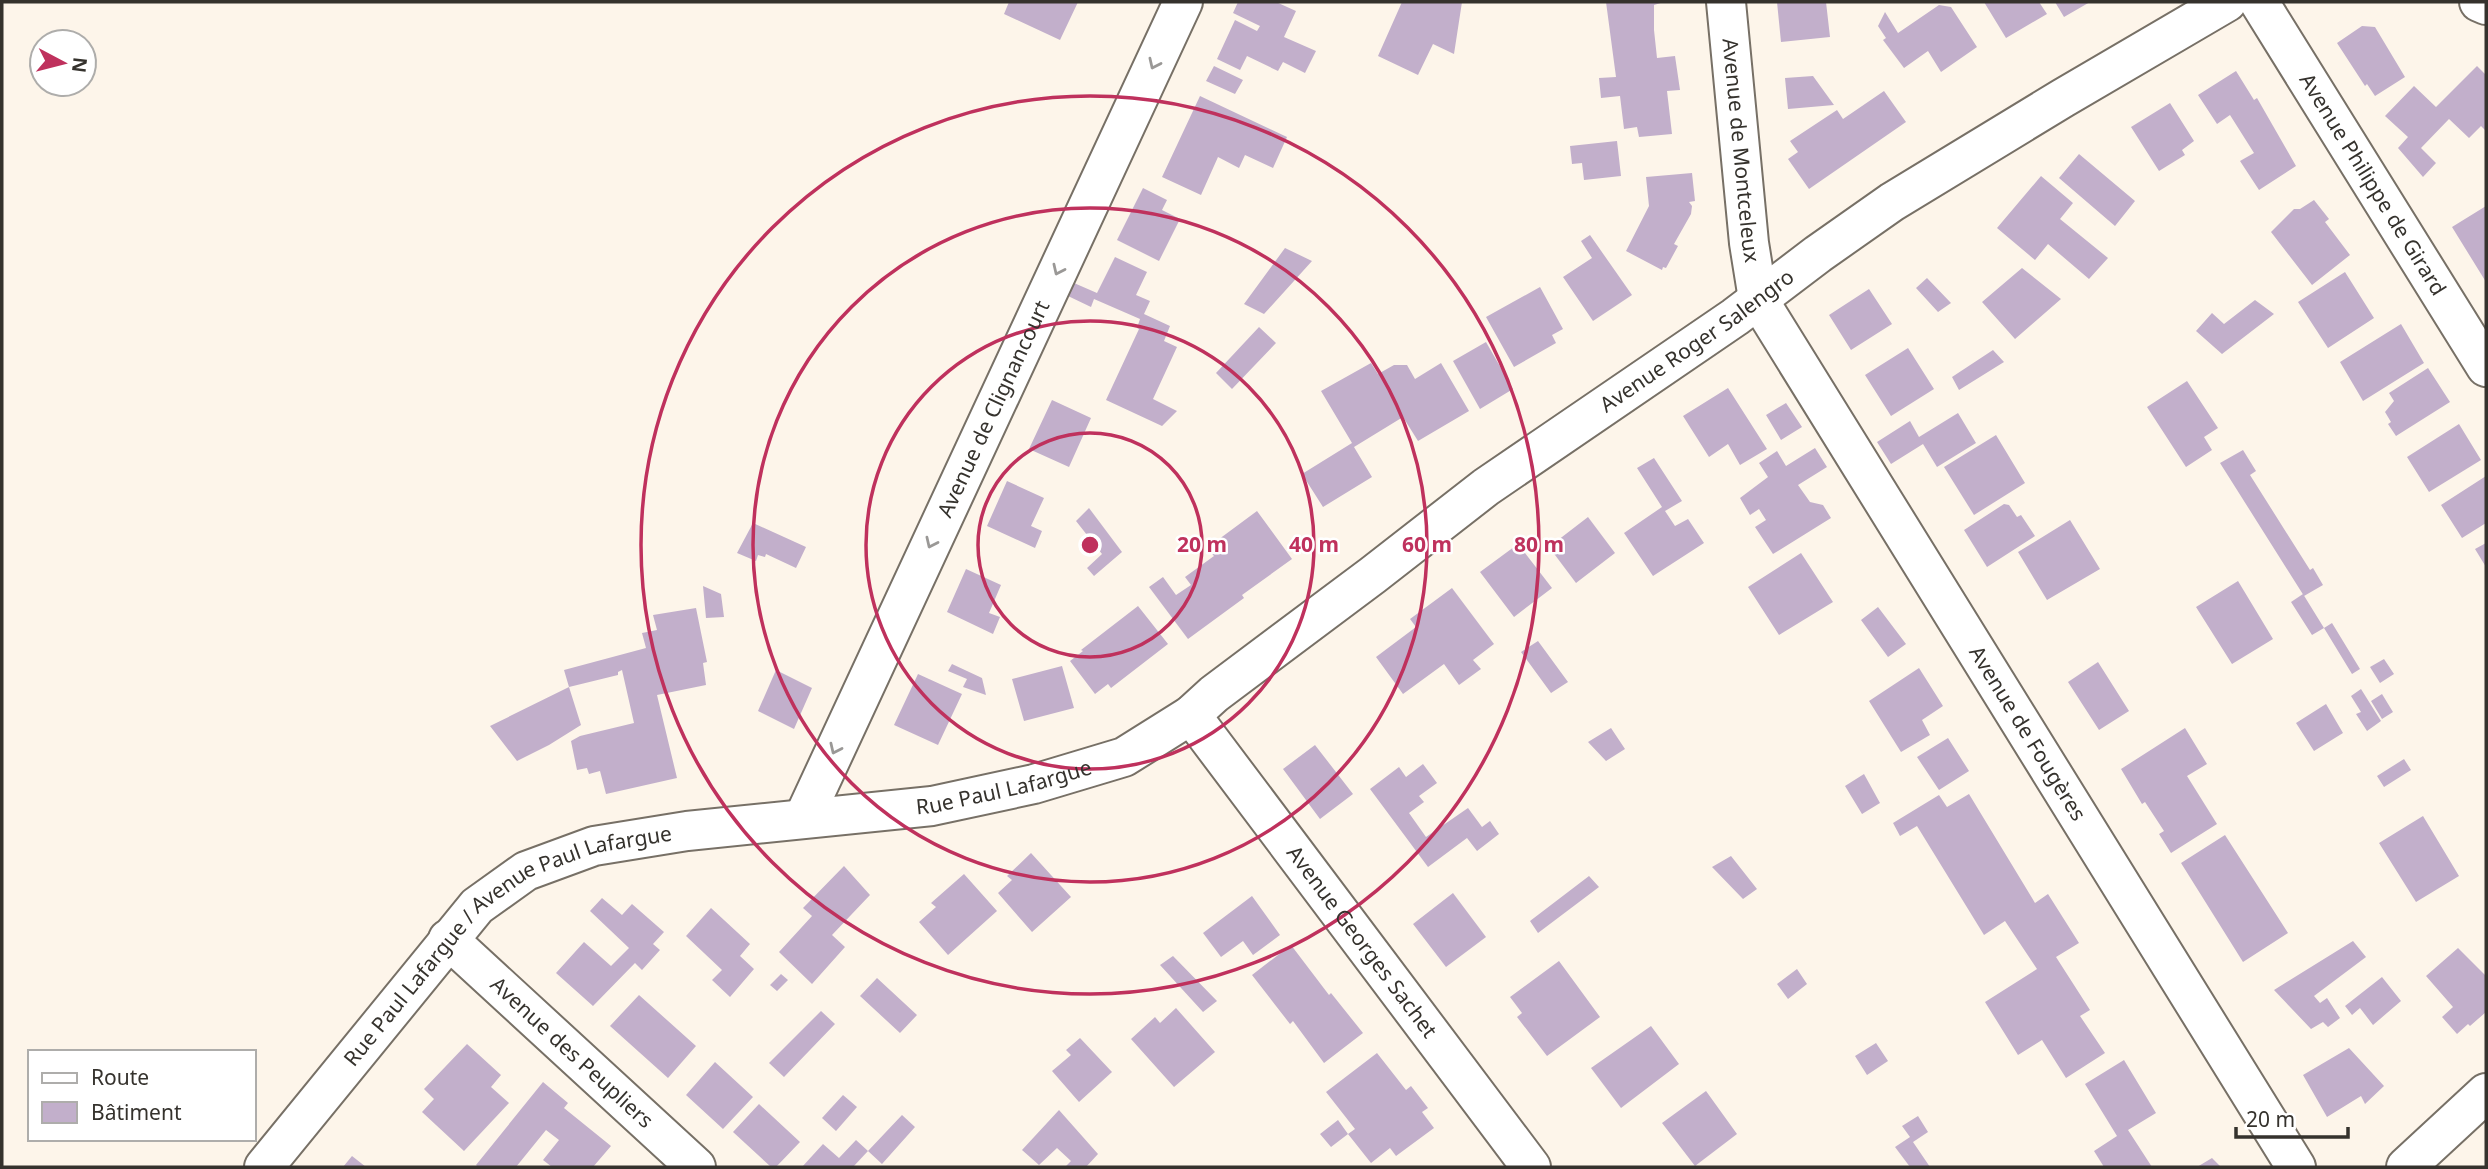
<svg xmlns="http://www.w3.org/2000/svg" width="2488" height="1169" font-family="'Noto Sans',sans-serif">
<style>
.building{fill:#c2afcb}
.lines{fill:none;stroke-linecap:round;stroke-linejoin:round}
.minor-casing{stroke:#777066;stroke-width:42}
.minor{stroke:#fff;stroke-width:38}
.oneway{stroke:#9a9896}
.ring{fill:none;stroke:#bf315d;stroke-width:3.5}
.labels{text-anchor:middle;stroke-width:5;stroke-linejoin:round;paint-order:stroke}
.street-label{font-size:21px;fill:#35322d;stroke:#fff}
.centre{fill:#bf315d;stroke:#fff;stroke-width:3.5}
.ring-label{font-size:21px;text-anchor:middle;font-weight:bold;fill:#bf315d;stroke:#fff;stroke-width:5;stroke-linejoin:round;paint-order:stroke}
</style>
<rect width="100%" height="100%" fill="#fdf5ea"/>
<path class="building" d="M1009,2h69l-18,38 -56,-26z
M1238,2h38l20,9 -12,26 32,14 -11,22 -22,-11 -5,9 -31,-15 -7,14 -23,-11 18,-39 22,11 3,-5 -27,-13z
M1402,2h60l-8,52 -21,-10 -15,31 -40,-19z
M1606,2h58l-10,3v25l3,28 18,-2 5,34 -13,1 5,43 -33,3 -2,-10 -13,2 -4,-33 -19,2 -2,-20 17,-1z
M1777,2h49l4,35 -49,5z
M1984,2h55l8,12 -41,24z
M2055,2h35l-26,15z
M1939,5l12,2 26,40 -36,25 -13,-21 -24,17 -21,-28 3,-2 -8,-12 7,-14 13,21z
M2362,26l13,1 30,50 -30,19 -8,-12 -2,2 -28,-43z
M1214,66l29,14 -8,14 -29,-13z
M2477,66l9,9v56l-5,-5 -12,12 -20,-19 -28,29 15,15 -13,14 -25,-29 10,-11 -23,-21 29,-30 22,21z
M2236,71l18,29 3,-2 39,68 -37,24 -19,-29 14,-8 -24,-38 -13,9 -19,-29z
M1813,76l21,29 -46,4 -3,-31z
M1884,91l22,31 -97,67 -21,-30 10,-7 -8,-11 47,-31 6,9z
M1200,96l87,41 -14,31 -28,-13 -6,13 -21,-11 -17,38 -39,-18z
M2170,103l24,38 -12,9 3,5 -26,16 -28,-44z
M1617,141l4,35 -37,4 -2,-17 -10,1 -2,-18z
M2079,154l56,47 -20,25 -56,-48z
M1692,173l3,28 -6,1 3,4 -1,8 -17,30 4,2 -12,22 -3,-1 -1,3 -36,-19 23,-45 -3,-29z
M2041,176l32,27 -13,16 48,39 -19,21 -41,-35 -13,16 -38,-32z
M1143,188l24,12 -5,10 18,9 -21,42 -42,-21z
M2314,200l15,19 -4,3 25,33 -38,30 -41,-53 23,-23h6z
M2486,206v76l-34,-55z
M1590,235l42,60 -39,26 -30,-44 29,-19 -11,-17z
M1285,248l27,13 -48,53 -20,-10z
M1115,257l32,15 -11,23 14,6 -6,13 26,12 -6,15 13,6 -24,52 24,12 -15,15 -56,-26 33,-71 -2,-1 3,-9 -46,-20 -3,8 -23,-11 6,-13 23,10z
M2022,268l39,31 -46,40 -33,-37z
M2345,272l29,46 -46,30 -30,-46z
M1927,278l24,25 -13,9 -22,-24z
M1540,287l23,42 -11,6 4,8 -42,24 -28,-50z
M1869,289l23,35 -41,26 -22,-35z
M2255,300l19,14 -52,40 -26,-23 16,-18 12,11z
M2401,324l23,39 -61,38 -23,-39z
M1259,327l17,16 -44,46 -16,-16z
M1486,342l27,47 -33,20 -27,-48z
M1908,348l26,41 -43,27 -26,-41z
M1993,350l11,12 -45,28 -7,-13z
M1371,363l7,11 16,-9h13l8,14 26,-16 28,48 -51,30 -15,-24 -49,30 18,30 -49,30 -21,-33 50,-31 -31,-52z
M2428,368l22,34 -54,34 -8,-12 3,-2 -6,-10 9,-11 -5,-8z
M2187,381l31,47 -14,9 8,13 -26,17 -39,-60z
M1728,388l39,61 -27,16 -12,-21 -19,13 -26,-41z
M1052,400l39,18 -22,49 -40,-18z
M1786,403l16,24 -21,13 -15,-25z
M1958,413l18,30 -39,24 -14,-23 -32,20 -14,-22 33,-21 9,16z
M2459,424l22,36 -52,32 -22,-35z
M1996,435l29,48 -51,32 -30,-48z
M1815,448l12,19 -29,18 12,17 13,3 8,13 -58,36 -18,-27 11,-7 -7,-11 -9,6 -10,-17 28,-21 -9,-14 18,-12 9,15z
M2243,450l13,21 -6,4 60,95 3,-2 10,17 -19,11 -84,-133z
M1654,458l28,43 -17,10 10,15 13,-7 16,24 -51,33 -29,-43 38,-26 -25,-39z
M2486,476v47l-24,15 -21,-33z
M1007,481l37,17 -13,28 11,5 -7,17 -48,-22z
M2004,504l5,1 8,12 4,-2 14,21 -48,31 -23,-37z
M1089,508l33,44 -28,24 -7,-8 15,-14 -26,-33z
M1257,511l35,48 -50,36 2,3 -56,41 -39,-52 14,-10 13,18 15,-10 -6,-8 29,-21 -7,-8z
M1588,517l27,36 -39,30 -27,-36z
M2070,520l30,49 -53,31 -29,-48z
M753,523l53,24 -10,21 -30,-14 -1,3 -7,-2 -2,6 -19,-8z
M2486,543v24l-11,-18z
M1518,544l34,44 -38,29 -34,-45z
M1801,553l32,49 -54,33 -31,-48z
M966,569l35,16 -12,28 11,4 -7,17 -46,-22z
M2238,581l35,58 -41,25 -36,-57z
M703,586l18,8 3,23 -18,1z
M1452,588l42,56 -21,16 8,9 -22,16 -15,-21 -41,30 -27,-37 40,-30 -6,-8z
M2303,594l21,34 -12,7 -21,-33z
M1138,606l30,38 -57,44 -3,-4 -13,10 -25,-33 13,-10 -2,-1z
M1878,607l28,37 -18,13 -27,-37z
M696,608l11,54 -4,1 3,22 -49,10 20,83 -71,16 -6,-23 -11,3 -2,-6 -10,2 -6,-29 9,-5 54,-13 -12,-53 -4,2v3l-49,12 -5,-17 82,-22 -4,-15 15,-3 -4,-15z
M2332,623l28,46 -8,5 -28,-46z
M1538,641l30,41 -17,11 -30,-41z
M2384,659l10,15 -14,9 -10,-16z
M2098,662l31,49 -30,19 -31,-48z
M952,664l30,14 4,17 -23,-8 4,-8 -19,-8z
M1062,666l12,42 -50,13 -12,-42z
M1919,668l24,38 -21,14 8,15 -29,17 -32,-51z
M776,670l36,18 -18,41 -36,-18z
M918,674l44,20 -24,51 -44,-20z
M569,687l12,38 -32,20 -32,16 -27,-35z
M2361,689l20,32 -14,10 -11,-17 5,-2 -10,-16z
M2382,694l11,18 -11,7 -11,-18z
M2326,704l17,29 -29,18 -18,-28z
M1611,728l14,21 -19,12 -18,-19z
M2185,728l22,36 -20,12 30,48 -46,29 -12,-19 5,-3 -19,-29 -3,2 -21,-35z
M1948,738l21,33 -30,19 -22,-33z
M1315,745l38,49 -33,25 -37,-50z
M2404,759l7,11 -27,17 -7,-11z
M1423,764l14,19 -18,13 5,6 -15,11 17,24 42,-29 14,19 8,-6 9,13 -22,17 -10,-13 -39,29 -58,-78 29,-22 7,10z
M1864,774l16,29 -18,11 -17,-28z
M1969,794l66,109 13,-9 31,49 -23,14 34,53 -10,6 25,37 -39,25 -24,-38 -24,15 -33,-53 52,-33 -32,-48 -21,14 -67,-109 -17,10 -7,-13 46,-28 8,12z
M2423,816l36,60 -43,26 -37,-59z
M2225,835l63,98 -45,29 -62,-99z
M1031,853l40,44 -39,35 -34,-39 14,-13 -5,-4z
M1731,856l26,33 -14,10 -31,-32z
M844,866l26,29 -38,40 13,12 -33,37 -33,-32 33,-36 -9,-8z
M964,874l33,37 -49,44 -29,-33 17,-15 -5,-4z
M1589,876l10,11 -61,46 -8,-12z
M1453,893l33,44 -40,30 -33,-43z
M1252,896l28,39 -27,20 -10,-14 -22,16 -18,-24z
M602,898l20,17 10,-11 32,28 -11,12 7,6 -18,20 -7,-7 -42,43 -37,-33 28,-31 27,24 18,-18 -39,-37z
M711,908l39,36 -10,12 14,13 -24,28 -18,-17 10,-10 -36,-34z
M2353,941l13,16 -52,39 6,7 7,-5 13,20 -12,9 -5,-5 -12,7 -37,-39z
M1291,945l38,50 2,-2 32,40 -39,30 -31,-42 -3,3 -38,-49z
M2458,948l28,28v36l-16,14 -2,-2 -11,10 -15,-17 11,-10 -27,-31z
M1173,956l44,45 -14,11 -43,-47z
M1559,961l41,56 -53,39 -30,-39 5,-4 -12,-16z
M1797,969l10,15 -19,15 -11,-15z
M781,974l7,6 -11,11 -7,-6z
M2382,977l19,24 -28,24 -13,-17 -8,7 -7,-9z
M877,978l40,37 -17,18 -40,-37z
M639,995l57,51 -28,32 -58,-52z
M1176,1008l39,44 -41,35 -43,-48 24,-22 5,6z
M821,1011l14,13 -51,53 -15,-14z
M1651,1026l28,38 -58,44 -30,-40z
M1080,1038l32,34 -33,30 -27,-31 19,-16 -5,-5z
M1876,1043l12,18 -21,14 -12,-19z
M467,1044l34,31 -10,12 18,16 -45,48 -42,-39 12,-13 -10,-10z
M2349,1048l35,38 -19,18 -4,-8 -34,21 -24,-42z
M1377,1053l29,37 5,-4 17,22 -6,4 12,16 -38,28 -6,-8 -19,15 -23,-29 7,-5 -29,-37z
M2124,1060l32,53 -28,17 24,37h-48l-10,-16 23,-15 -32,-52z
M715,1062l38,35 -30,32 -37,-34z
M543,1082l25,21 -4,5 47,38 -18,21h-41l-9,-7 16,-20 -13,-10 -30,37h-38l-2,-2z
M1706,1091l31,43 -42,32 -33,-43z
M843,1095l14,12 -21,24 -14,-13z
M759,1104l41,38 -24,25h-5l-38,-35z
M1059,1110l39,44 -12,13h-21l6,-6 -14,-13 -18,17 -17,-15z
M902,1115l13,12 -33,37 -14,-13 -15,16h-51l21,-23 16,14 17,-18 12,11z
M1918,1116l10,16 -15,10 17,25h-20l-15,-20 15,-10 -8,-11z
M1338,1120l10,14 -17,13 -11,-13z
M352,1156l14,11h-23z
M2212,1158l9,9h-24z"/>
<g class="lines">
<g class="minor-casing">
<g id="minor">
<path id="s1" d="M1726,2l23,241 9,56 538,868"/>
<path id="s2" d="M2259,2l227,365"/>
<path d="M2479,2l7,3"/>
<path id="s3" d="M1191,715l340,452"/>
<path id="s4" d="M804,817l379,-815"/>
<path id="s5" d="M448,939l248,228"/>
<path id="s6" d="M264,1167l213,-261 49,-35 68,-25 93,-15 245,-25 102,-22 90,-27 67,-42 23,-21 159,-119 113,-88 249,-170 83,-63 74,-52 171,-104 164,-96"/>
<path d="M2406,1167l80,-74"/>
</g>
</g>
<use href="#minor" class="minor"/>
</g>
<defs><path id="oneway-chevron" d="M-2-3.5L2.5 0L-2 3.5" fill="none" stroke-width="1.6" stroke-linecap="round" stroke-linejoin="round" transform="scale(1.75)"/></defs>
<g class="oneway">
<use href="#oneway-chevron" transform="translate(1154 64) rotate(115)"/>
<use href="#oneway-chevron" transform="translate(1058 270) rotate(115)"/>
<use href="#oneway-chevron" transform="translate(931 543) rotate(115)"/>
<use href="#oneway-chevron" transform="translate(835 749) rotate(115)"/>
</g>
<g class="ring">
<circle cx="1090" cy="545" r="112"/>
<circle cx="1090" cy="545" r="224"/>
<circle cx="1090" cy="545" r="337"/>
<circle cx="1090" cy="545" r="449"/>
</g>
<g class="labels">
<g class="street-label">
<text dy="7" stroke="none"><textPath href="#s1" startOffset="149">Avenue de Montceleux</textPath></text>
<text dy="7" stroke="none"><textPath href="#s2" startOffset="215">Avenue Philippe de Girard</textPath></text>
<text dy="7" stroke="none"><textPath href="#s6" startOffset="1717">Avenue Roger Salengro</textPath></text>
<text dy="7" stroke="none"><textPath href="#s4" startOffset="450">Avenue de Clignancourt</textPath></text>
<text dy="7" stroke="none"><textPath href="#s1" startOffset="810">Avenue de Fougères</textPath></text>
<text dy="7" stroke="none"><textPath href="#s6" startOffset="884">Rue Paul Lafargue</textPath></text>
<text dy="7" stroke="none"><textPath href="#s3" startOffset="284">Avenue Georges Sachet</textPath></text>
<text dy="7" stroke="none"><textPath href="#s6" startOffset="341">Rue Paul Lafargue / Avenue Paul Lafargue</textPath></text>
<text dy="7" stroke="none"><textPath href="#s5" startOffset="168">Avenue des Peupliers</textPath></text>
</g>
</g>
<circle cx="1090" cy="545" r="10" class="centre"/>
<g class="ring-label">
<text x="1202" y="552">20 m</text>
<text x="1314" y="552">40 m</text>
<text x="1427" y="552">60 m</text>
<text x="1539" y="552">80 m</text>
</g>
<rect width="2488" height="1169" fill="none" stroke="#35322d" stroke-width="7"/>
<rect x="28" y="1050" width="228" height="91" fill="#ffffff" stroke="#aeadab" stroke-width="2"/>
<rect x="42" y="1073" width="35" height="10" fill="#ffffff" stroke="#aeadab" stroke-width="2"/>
<text x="91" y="1085" font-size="21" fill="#35322d">Route</text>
<rect x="42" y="1102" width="35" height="21" fill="#c2afcb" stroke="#aeadab" stroke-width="2"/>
<text x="91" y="1120" font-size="21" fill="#35322d">Bâtiment</text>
<g transform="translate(63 63) rotate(97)"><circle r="33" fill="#ffffff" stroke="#aeadab" stroke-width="2"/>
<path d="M0-5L12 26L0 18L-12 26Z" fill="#bf315d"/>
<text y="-10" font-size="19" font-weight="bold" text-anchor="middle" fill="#35322d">N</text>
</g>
<path d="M2236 1127v10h112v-10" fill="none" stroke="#35322d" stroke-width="3.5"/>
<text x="2246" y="1127" font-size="21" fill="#35322d" stroke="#ffffff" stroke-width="5" paint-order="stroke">20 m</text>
</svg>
